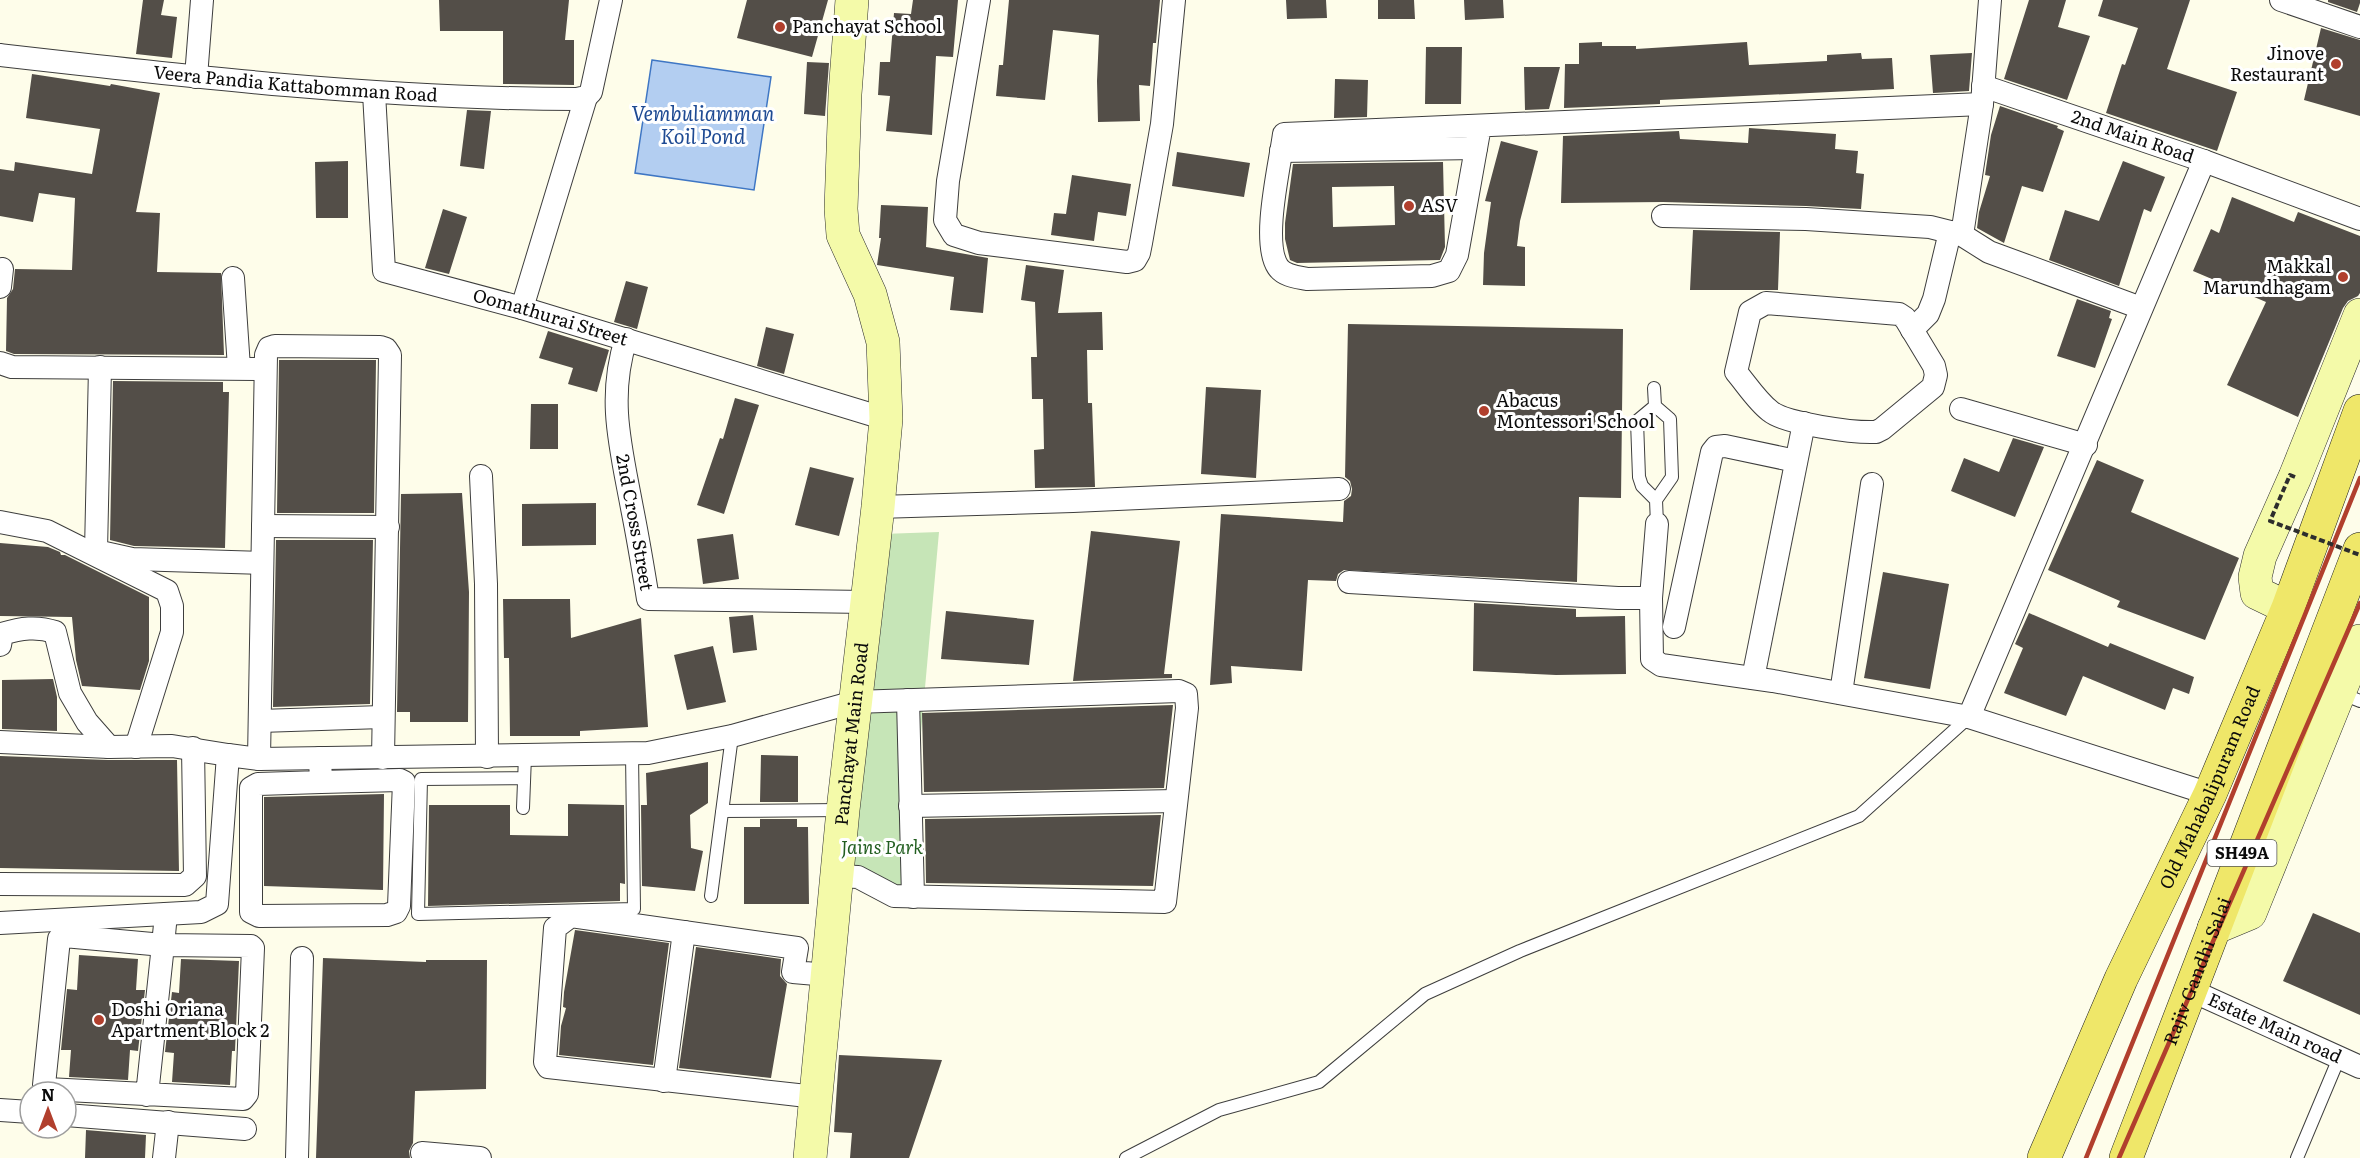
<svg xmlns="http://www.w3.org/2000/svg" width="2360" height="1158" font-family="Literata,serif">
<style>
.green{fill:#c6e5b7}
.water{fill:#b3cef1;stroke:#3e76c4;stroke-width:1.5}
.building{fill:#534e48;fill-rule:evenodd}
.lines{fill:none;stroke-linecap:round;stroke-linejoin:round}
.lane-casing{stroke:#3e3e3e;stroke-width:14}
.street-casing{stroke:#3e3e3e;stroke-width:24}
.secondary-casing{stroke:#2d2d2d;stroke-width:34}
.primary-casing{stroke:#1c1c1c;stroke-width:34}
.lane{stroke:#fff;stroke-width:12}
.street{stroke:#fff;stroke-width:22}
.secondary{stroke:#f4faa9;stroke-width:33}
.primary{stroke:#efe769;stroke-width:33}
.rail{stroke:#b13f2d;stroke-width:4.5}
.path-bridge{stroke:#2d2d2d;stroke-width:4;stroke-dasharray:6 3;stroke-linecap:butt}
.poi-dot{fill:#b13f2d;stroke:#fff;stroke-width:2}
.labels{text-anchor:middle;stroke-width:6;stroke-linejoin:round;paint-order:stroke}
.shield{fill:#fff;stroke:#545454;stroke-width:1.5}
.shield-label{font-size:16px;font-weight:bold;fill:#0b0b0b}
.poi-label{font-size:18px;fill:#0b0b0b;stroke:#fff;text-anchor:start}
.street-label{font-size:18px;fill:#0b0b0b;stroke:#fff}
.park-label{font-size:18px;font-style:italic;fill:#225e20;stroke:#fff}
.water-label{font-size:20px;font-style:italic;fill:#1e4a93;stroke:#fff}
</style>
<rect width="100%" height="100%" fill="#fefdea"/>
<path class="green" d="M939,532l-32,356 -57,-3 32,-351z"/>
<path class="water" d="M652,60l119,17 -17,113 -119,-17z"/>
<path class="building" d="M143,0h21l-3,15 16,2 -5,41 -36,-4z
M439,0h130l-4,40h9v45l-71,-1v-53h-63z
M747,0h81l-16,57 -75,-19z
M913,0h45l-5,57 -17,-1 -4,79 -46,-4 4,-35 -12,-1 2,-33h10l4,-49 17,1z
M1009,0h151l-4,43h-3l-3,43 -11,-1 1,36 -42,1 -1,-41 2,-46 -46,-5 -8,70 -49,-4 3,-31h4z
M1286,0h40l1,18 -40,1z
M1378,0h36l1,19h-37z
M1464,0h39l1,18 -39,2z
M2029,0h37l-8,27 32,9 -23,64 -63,-21z
M2103,0h87l-23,69 70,23 -20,59 -111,-38 16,-49 3,1 13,-37 -40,-12z
M2328,0h32v3l-3,9 -29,-10z
M2321,28l39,12v76l-56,-16z
M1602,42v4h34v3l111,-7 2,23 78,-4v-6l34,-2 1,6 30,-1 2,31 -234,11v4l-96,4 1,-44h14v-21z
M1426,47h36l-1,57h-36z
M1972,53l-3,38 -36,2 -3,-38z
M807,62l22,1 -4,53 -21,-2z
M1524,67h36l-11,42 -24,1z
M32,74l78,12 1,-2 49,9 -24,119 24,1 -3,59 64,1 3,82 -210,-1 -8,-3 1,-53 6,-9 2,-20 57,1 3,-72 -36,-5 -6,29 -33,-6v-47l14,2 1,-9 77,12 8,-45 -74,-11z
M1335,79l33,1 -1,37 -33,1z
M2000,106l58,20 -1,2 7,3 -21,61 -21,-6 -18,57 -27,-15 2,-16 11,-36 -5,-1 6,-40z
M467,110l24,1 -7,58 -24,-3z
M1749,128l87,6 -1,15 23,2 -2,22 8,1 -3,35 -55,-3 -143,-4 -102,1 2,-67 116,-5 1,8 68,4z
M1501,141l37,10 -18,70 -3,25 8,1v39l-42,-1 1,-32 7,-51 -6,-1z
M1177,152l73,11 -6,34 -72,-11z
M348,161v57h-32l-1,-56z
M2123,161l42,16 -14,35 -7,-3 -25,77 -70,-26 16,-50 34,11z
M1443,162l2,85 -5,13 -143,3 -7,-3 -5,-21v-16l8,-59zM1394,186l1,39 -62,2 -1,-40z
M1072,175l59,9 -5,32 -28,-4 -4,29 -43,-6 3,-22 12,1z
M2232,197l62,25 4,-10 62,24v57l-2,3 -10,5 -5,7 -45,109 -71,-32 39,-83 -73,-31 18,-42 8,4z
M881,205l47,2 -2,40 62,11 -5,55 -33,-3 4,-33 -77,-12 4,-27h-2z
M443,209l24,8 -18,57 -24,-6z
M1693,230l87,2 -2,58h-88z
M1026,265l38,5 -6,43 44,-1 1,38h-16l1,53h4l3,84 -60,1 -1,-38 10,-1 -1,-50h-11l-1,-42h6l-2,-55 -14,-2z
M626,281l22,6 -11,42 -23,-7z
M2077,299l34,12 -2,7 3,1 -17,49 -38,-12z
M1348,324l275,5 -2,169 -42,-1 -2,85 -233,-12 -6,4 -2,7 -28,-1 -6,91 -71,-5 1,17 -22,2 11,-171 122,8 1,-21 7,-5 1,-7 -2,-8 -5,-4z
M766,327l28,7 -10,40 -27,-8z
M548,331l61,19 -12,42 -29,-8 5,-16 -34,-10z
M279,360h97l-2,153h-97z
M113,381l110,1v10h6l-4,156 -91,-2 -24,-6z
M1206,387l55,3 -5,88 -55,-4z
M735,398l24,7 -35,109 -27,-9 23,-67 3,1z
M531,404h27v45h-28z
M2013,438l31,9 -29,70 -64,-26 13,-33 35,14z
M2097,460l47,20 -13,32 108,46 -34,82 -88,-33 3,-6 -72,-31z
M810,467l44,11 -15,58 -44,-11z
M462,493l7,99 -1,130h-58v-10h-13l4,-218z
M596,503v42l-74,1v-42z
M1091,531l89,10 -16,133h8v4l-99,3z
M733,534l6,45 -36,5 -6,-45z
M276,540h97l-3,164 -97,3z
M0,543l48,4 12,5 1,3h4l84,42v64l-9,29 -58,-4 -6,-26 -4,-43 -72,-1z
M1883,572l66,12 -19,105 -66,-11z
M503,599h67l1,39 70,-20 7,109 -68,4v5h-70l-1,-78h-5z
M1474,603l102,6v8l49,-1 1,58 -70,1 -83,-4z
M946,611l88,9 -5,45 -88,-6z
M2029,613l79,34 2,-4 84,34 -5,17 -16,-6 -8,22 -82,-34 -17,40 -62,-23 19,-45 -8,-4z
M753,615l4,35 -24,3 -4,-36z
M713,646l13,56 -39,8 -13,-55z
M53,679l4,18v34l-55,-2v-49z
M1173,705l-9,83 -240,4 -2,-79z
M761,755l37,1v46h-38z
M0,756l108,4h69l2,111 -179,-3z
M708,762v41l-18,12 1,33 12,3 -8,40 -53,-5 -1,-81h6l-1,-32z
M384,794l-1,96 -119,-4v-89z
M568,804l56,1 1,79 -5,-1v18l-192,5 1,-101h81v30l58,1z
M1161,815l-8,71 -227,-3 -1,-64z
M760,819h37v8h11l1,77h-65v-77h16z
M2313,913l47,20v82l-77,-34z
M575,930l94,13 -16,122 -94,-10 2,-29 5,-18 -3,-1 1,-15z
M696,947l85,12 -1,17 7,8 -16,94 -92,-10z
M79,955l59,4 -2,31h9l-7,61 -8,-1 -2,30 -59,-3 2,-27h-10l6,-61 10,1z
M323,958l103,4v-2h61l-1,129 -71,2 -2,52 -4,8 1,7h-94z
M181,959l58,2 -4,90h-3l-2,34 -58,-3 2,-29 -9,-1 7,-60 7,1z
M839,1055l103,5 -33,98h-59l2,-25 -18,-1z
M86,1130l60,5 -1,23h-60z"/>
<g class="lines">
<g class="lane-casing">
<path id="lane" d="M1654,388l1,18 15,13 2,58 -16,23
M1655,406l-18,15 2,56 3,9 14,14 1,24
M2340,693l20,8
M524,778l-103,1 -3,135 216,-5 -2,-156
M523,808l2,-52
M722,811l119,-1
M711,896l21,-160
M1126,1158l93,-48 100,-28 106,-88 95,-43 339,-135 110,-99
M2297,1158l42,-100"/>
</g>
<g class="street-casing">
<g id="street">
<path d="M979,0l-31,181 -3,39 9,15 25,8 148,19 8,-2 4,-7 2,-10 21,-119 12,-124"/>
<path d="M2281,0l79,27"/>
<path id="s1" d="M0,55c192,22 383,44 577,44l9,-2 5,-5 20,-92"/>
<path d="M196,77l6,-77"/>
<path id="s2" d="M1983,86l221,75 156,58"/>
<path id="s3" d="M374,93l10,178 138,37 364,111"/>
<path d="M1480,126l-23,129 -8,16 -17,5 -125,3c-10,-2 -23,-3 -29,-12 -17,-25 2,-102 6,-133l698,-30"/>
<path d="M1281,151l195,-3"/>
<path d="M1663,216l143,3 124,8 32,8 27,17 152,56"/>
<path d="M1962,235l20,-131 8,-104"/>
<path d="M233,278l6,90"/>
<path d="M0,287l2,-18"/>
<path d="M1766,303l133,11 6,4 29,48 2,9 -3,12 -51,42 -6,3c-21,1 -91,-8 -106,-21 -13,-10 -23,-26 -34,-39l14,-60z"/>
<path d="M522,308l64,-211"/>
<path d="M1912,330l16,-16 6,-15 16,-67"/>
<path id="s4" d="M626,339c-19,60 -5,109 6,169 6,30 11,60 16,91l218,3"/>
<path d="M0,363l12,4 253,2"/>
<path d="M100,367l-4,184 36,8 130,4"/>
<path d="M1961,409l125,36"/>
<path d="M481,476l5,108 1,173"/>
<path d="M878,507l195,-6 266,-12"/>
<path d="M0,522l47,9 120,60 5,15v26l-36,115"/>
<path d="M1657,524l-6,74 1,61 9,6 112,16 196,36 241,77"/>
<path d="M263,526l125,1"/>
<path d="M1349,582l269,16h33"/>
<path d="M1674,627l38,-175 4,-5 9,-1 71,15"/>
<path d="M0,645l2,-11c19,-6 35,-8 53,-2l15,61 17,29 22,25"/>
<path d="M1753,678l51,-255"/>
<path d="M1841,693l31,-209"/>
<path d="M908,700l5,197"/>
<path d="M1969,717l235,-556"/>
<path d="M260,721l122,-4"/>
<path d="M0,742l109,5 63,-1 56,9"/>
<path d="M320,758l1,24 79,-2 4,2 -5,124 -3,6 -9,3 -128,1 -8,-4v-124l7,-4 63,-2"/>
<path d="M259,759l7,-404 3,-7 6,-2 105,1 6,2 4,6 -7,403"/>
<path d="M910,806l266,-5"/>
<path d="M0,884l185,1 10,-9 -2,-128"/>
<path d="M0,923l201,-11 16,-8 11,-149 31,4 389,-6 84,-17 122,-34 325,-11 7,3 1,14 -22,194 -271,-6 -36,-19 -21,-1"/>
<path id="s5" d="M2190,990l170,77"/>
<path d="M664,1081l20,-149"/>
<path d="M147,1095l16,-150 -99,-9 -5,3 -15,146 3,4 196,10 4,-5 6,-146 -2,-2 -88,-1 3,-31"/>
<path d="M816,1097l-268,-30 -3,-5 10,-134 16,-12 226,32 -4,24 35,3"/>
<path d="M0,1110l30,2"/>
<path d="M66,1115l179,14"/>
<path d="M422,1153l58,5"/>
<path d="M164,1158l4,-36"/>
<path d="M297,1158l5,-200"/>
</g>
</g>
<g class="secondary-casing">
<g id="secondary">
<path d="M2288,608l-31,-15 -2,-16 5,-21 35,-79 65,-162"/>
<path d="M2214,928l36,-15 110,-272"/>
<path id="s6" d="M810,1158l33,-348 35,-303 8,-88 -3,-77 -13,-48 -27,-59 -2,-26 4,-115 7,-94"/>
</g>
</g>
<g class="primary-casing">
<g id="primary">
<path id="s7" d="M2044,1158l77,-179 89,-185 78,-186 72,-197"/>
<path id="s8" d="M2126,1158l234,-609"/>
</g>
</g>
<use href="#lane" class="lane"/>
<use href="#street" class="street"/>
<use href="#secondary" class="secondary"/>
<use href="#primary" class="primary"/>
<path class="rail" d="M2086,1158l274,-680
M2119,1158l241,-555"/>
<path class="path-bridge" d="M2295,477l-5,-2 -20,46 90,34"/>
</g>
<g class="poi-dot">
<circle cx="780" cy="27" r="6"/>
<circle cx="2336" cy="64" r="6"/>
<circle cx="1409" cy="206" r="6"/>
<circle cx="2343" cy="277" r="6"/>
<circle cx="1484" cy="411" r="6"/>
<circle cx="99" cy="1020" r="6"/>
</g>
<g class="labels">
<rect class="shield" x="2207.5" y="840" width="69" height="26" rx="4.5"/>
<g class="shield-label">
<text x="2242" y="859">SH49A</text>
</g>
<g class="poi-label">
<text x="792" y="33">Panchayat School</text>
<text x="2324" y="60" text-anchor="end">Jinove<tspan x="2324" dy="21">Restaurant</tspan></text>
<text x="1421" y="212">ASV</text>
<text x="2331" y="273" text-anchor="end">Makkal<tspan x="2331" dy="21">Marundhagam</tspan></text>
<text x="1496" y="407">Abacus<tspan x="1496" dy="21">Montessori School</tspan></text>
<text x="111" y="1016">Doshi Oriana<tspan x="111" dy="21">Apartment Block 2</tspan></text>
</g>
<g class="street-label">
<text dy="6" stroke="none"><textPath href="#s1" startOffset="297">Veera Pandia Kattabomman Road</textPath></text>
<text dy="6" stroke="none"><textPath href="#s2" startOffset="158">2nd Main Road</textPath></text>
<text dy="6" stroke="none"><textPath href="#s3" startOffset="351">Oomathurai Street</textPath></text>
<text dy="6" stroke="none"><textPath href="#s4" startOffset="186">2nd Cross Street</textPath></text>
<text dy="6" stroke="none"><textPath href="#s6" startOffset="426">Panchayat Main Road</textPath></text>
<text dy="6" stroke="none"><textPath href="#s7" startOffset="406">Old Mahabalipuram Road</textPath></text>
<text dy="6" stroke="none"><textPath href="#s8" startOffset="200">Rajiv Gandhi Salai</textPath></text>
<text dy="6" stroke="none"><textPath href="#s5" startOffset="93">Estate Main road</textPath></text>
</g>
<g class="park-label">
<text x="882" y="854">Jains Park</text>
</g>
<g class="water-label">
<text x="703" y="121">Vembuliamman<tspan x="703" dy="23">Koil Pond</tspan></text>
</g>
</g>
<g transform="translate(48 1110)"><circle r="28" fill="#ffffff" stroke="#9d9d9d" stroke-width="1.5"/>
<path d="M0-4.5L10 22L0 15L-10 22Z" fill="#b13f2d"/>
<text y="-9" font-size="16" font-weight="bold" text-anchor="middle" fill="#0b0b0b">N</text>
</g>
</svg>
